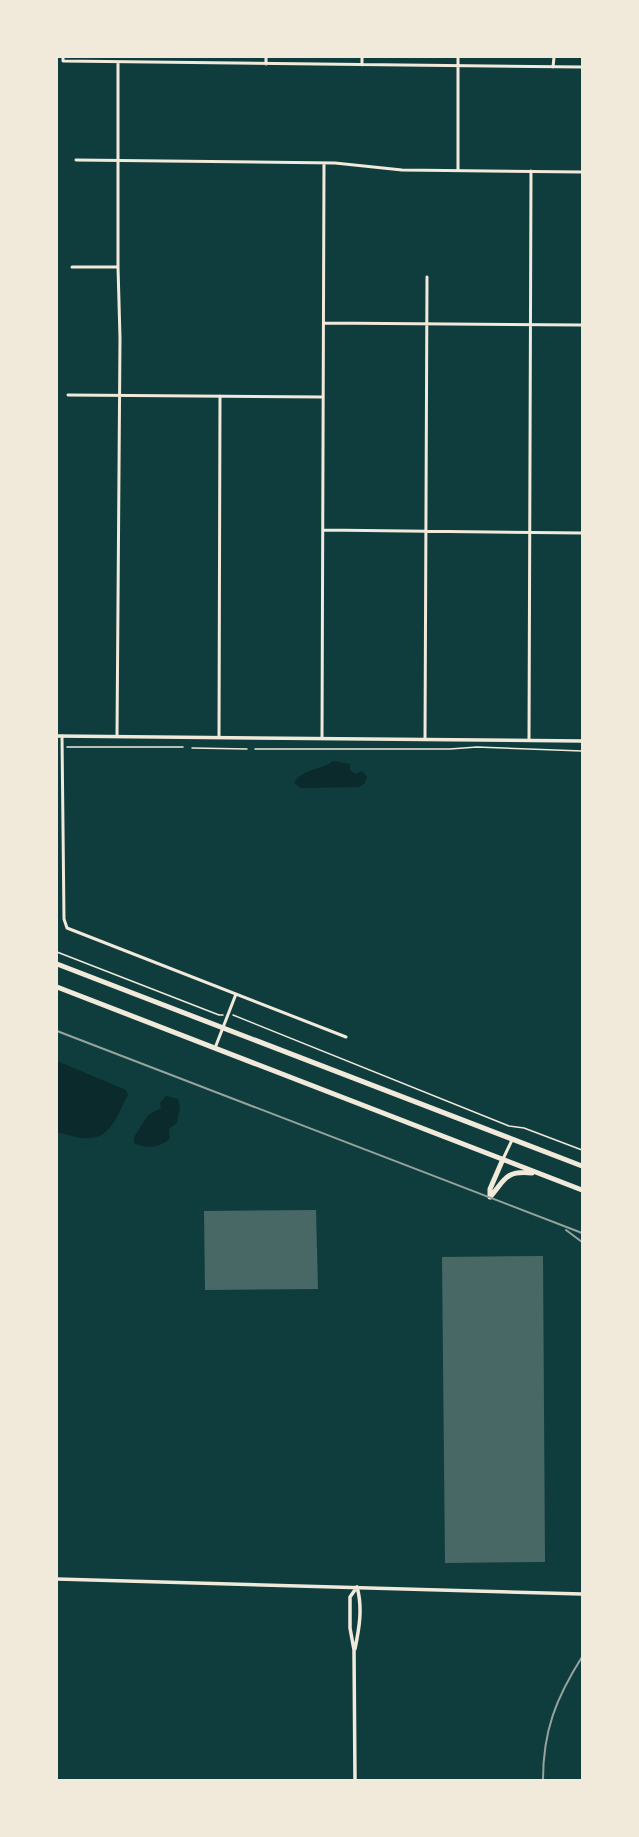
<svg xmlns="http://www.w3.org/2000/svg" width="639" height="1837" font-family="'Noto Serif',serif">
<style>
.water{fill:#0a2a2b}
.building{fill:#486865}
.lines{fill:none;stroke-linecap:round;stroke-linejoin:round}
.path{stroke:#f1e9da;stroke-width:1.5}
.minor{stroke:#f1e9da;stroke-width:3}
.tertiary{stroke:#f1e9da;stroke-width:3.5}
.trunk{stroke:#f1e9da;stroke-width:5}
.rail{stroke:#97a49c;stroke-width:2}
</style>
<rect width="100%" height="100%" fill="#0f3d3e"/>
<path class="water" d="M333,761l17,3v6l5,4 7,-3 5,6 -2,6 -6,4 -58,1 -7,-5c7,-14 28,-13 39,-22z
M57,1061l69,29 2,5c-12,21 -16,46 -46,43 -9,-1 -17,-5 -25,-5z
M166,1096l12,3 2,8 -3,16 -8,6 1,9c-8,10 -26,11 -36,5v-6l14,-22 13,-7 -1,-5z"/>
<path class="building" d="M316,1210l2,79 -113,1 -1,-79z
M543,1256l2,306 -100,1 -3,-306z"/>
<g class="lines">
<path class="path" d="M67,747h116
M192,748l55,1
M255,749h195l27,-2 105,4
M57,952l162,63h4
M233,1015l276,111 15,2 58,22"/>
<path class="minor" d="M63,57v4l519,6
M458,57v113
M266,64v-7
M362,65v-8
M553,67l1,-10
M76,160l259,3 67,7 180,2
M72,267h46
M324,323l258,2
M68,395l255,2
M323,530l259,3
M62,736l2,183 3,9 279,109
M117,736l3,-398 -2,-71v-204
M219,737l1,-341
M322,738l2,-575
M425,738l2,-461
M529,739l2,-568
M215,1048l21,-54
M503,1159l9,-19"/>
<path class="tertiary" d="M57,736l525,5
M57,1579l525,15
M355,1649c4,-20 8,-41 2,-62
M355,1780l-1,-130 -4,-22v-31l7,-10"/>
<path class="trunk" d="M57,964l525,202
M57,987l525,203
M490,1197c15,-17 15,-27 42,-24
M490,1197v-8l13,-30"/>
<path class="rail" d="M57,1031l525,202
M566,1230l16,12
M543,1780c0,-49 13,-82 39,-123"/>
</g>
<rect width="639" height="1837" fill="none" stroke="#f1e9da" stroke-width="116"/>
</svg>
